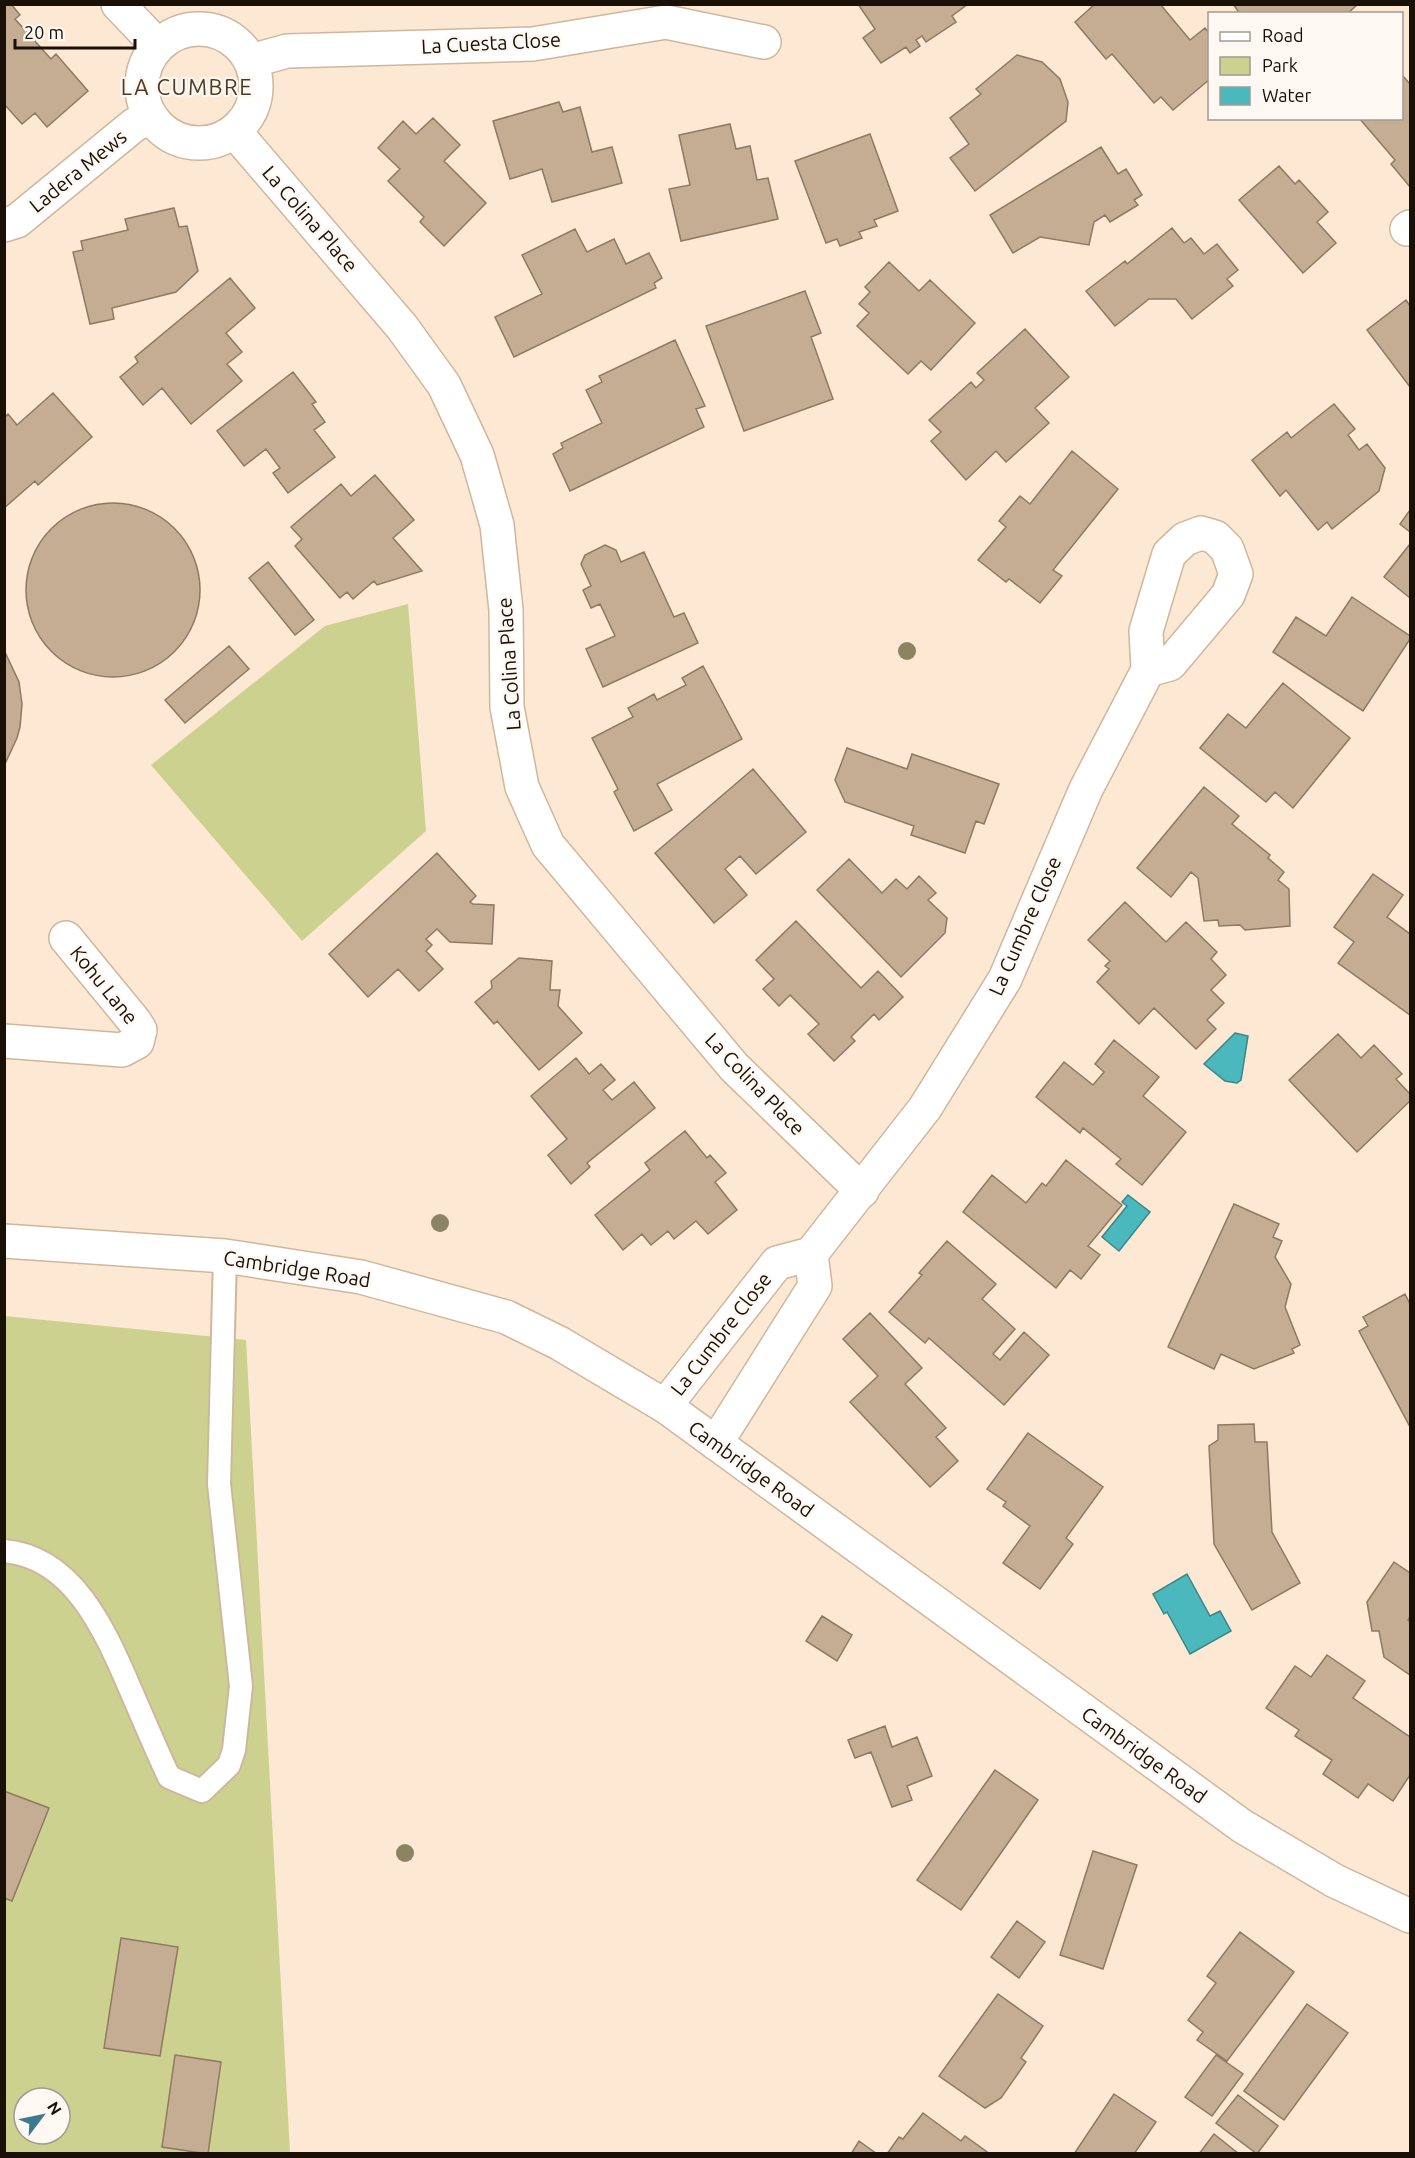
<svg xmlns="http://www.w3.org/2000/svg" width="1415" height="2158" font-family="Ubuntu,sans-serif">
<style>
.green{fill:#ccd18f;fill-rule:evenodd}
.water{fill:#4ab8bc;stroke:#3b8686;stroke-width:1.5}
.building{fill:#c5ad93;stroke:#8f7961;stroke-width:1.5}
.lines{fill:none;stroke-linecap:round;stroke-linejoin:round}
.lane-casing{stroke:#cfb79d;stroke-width:26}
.street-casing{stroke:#cfb79d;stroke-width:36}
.secondary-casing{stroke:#cfb79d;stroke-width:36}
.lane{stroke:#fff;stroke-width:22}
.street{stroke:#fff;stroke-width:33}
.secondary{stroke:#fff;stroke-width:33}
.tree{fill:#8b8361}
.labels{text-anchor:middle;stroke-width:4.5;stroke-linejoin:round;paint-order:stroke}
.street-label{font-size:20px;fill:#191007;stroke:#fdf8f2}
.quarter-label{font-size:22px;letter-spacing:1.5px;fill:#4e3a24;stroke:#fdf8f2}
</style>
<rect width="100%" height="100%" fill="#fce8d3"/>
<path class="green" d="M408,604l18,227 -124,110 -151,-176 174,-139z
M4,1316l242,24 44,813h-285zM24,2098h36v36h-36z"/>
<path class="water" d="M1235,1033l13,3 -7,44 -4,3 -12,-2 -21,-17z
M1128,1195l22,17 -31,39 -17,-14 25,-31 -5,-4z
M1187,1574l23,42 10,-5 11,20 -41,23 -23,-42 -3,2 -11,-20z"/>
<path class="building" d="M4,4h7l9,11 -5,4 36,40 5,-5 32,37 -41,36 -12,-14 -13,11 -18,-20z
M858,4h110l-16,12 4,6 -30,20 -4,-6 -6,4 4,6 -10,7 -4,-6 -25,16 -18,-25 12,-9z
M1095,4h65l30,36 15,-12 5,6v45l-37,31 -12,-13 -7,6 -42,-49 -6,5 -31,-37z
M1233,4h125l-11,10h-107z
M1017,55l25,7 18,17 8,23 -2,19 -91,70 -25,-33 19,-14 -19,-26 31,-24 -5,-5z
M1402,75l8,9v103l-19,-23 4,-4 -36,-42h43z
M559,102l4,10 17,-5 12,45 20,-5 10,36 -70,19 -10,-33 -32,10 -17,-58z
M433,118l27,27 -16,16 42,42 -42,43 -24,-24 4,-5 -36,-36 12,-12 -22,-21 25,-27 13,13z
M730,124l6,25 14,-3 7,34 11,-2 10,41 -97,22 -12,-52 21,-4 -11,-50z
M870,134l28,77 -24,9 3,6 -18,6 3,6 -22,8 -3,-7 -11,4 -31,-82z
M1101,147l17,27 8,-5 16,26 -8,5 4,5 -28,17 -5,-7 -11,7 -5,23 -49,-8 -27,16 -23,-38z
M1279,166l16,18 4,-4 29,32 -11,10 19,21 -33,30 -64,-73z
M174,208l5,19 8,-1 11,45 -22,21 -64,16 2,11 -24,5 -17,-72 10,-2 -2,-9 47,-11 -3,-11z
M1172,228l12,15 7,-5 13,16 13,-10 21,26 -11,9 6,7 -41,33 -16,-20h-27l-34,27 -29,-35 39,-30 2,3z
M575,229l12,23 27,-13 12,25 23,-11 13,25 -8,5 2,5 -142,69 -19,-40 47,-23 -20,-39z
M889,262l30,29 11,-11 45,43 -44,47 -10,-9 -13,13 -51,-48 12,-13 -10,-9 11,-12 -5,-5z
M230,278l25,30 -29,25 16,19 -15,12 15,17 -51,43 -29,-36 -19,17 -23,-28 18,-15 -3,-5z
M805,291l16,42 -10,4 22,62 -89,32 -38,-105z
M1406,300l4,6v81l-43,-57z
M1025,329l44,48 -34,31 14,15 -43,39 -10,-11 -30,29 -35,-39 10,-9 -12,-12 42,-38 5,6 8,-8 -7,-7z
M675,340l30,66 -9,3 8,18 -134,64 -17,-37 10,-6 -2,-5 41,-20 -16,-33 16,-8 -3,-6z
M293,372l23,30 -4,2 13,18 -11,8 21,27 -47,36 -15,-20 7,-5 -14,-19 -22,17 -27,-35z
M53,393l39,44 -54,48 -3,-4 -31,27v-90l4,-4 9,11z
M1334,404l21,25 -7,6 11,15 8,-6 18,24 -6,23 -47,38 -5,-7 -9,8 -32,-40 -6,6 -28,-36 35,-28 4,6z
M1072,451l46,38 -65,81 9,6 -22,27 -31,-24 -3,3 -28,-22 28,-33 -7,-6 21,-25 10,8z
M375,475l39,45 -21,18 29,33 -45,14 -3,-4 -21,18 -6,-7 -7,6 -45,-52 7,-7 -11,-12 50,-43 10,12z
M26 590a87 87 0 1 1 174 0a87 87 0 1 1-174 0Z
M1410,510v22l-10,-8z
M1410,544v54l-26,-21z
M605,545l11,5 5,12 23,-10 30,65 10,-4 14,30 -95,44 -17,-38 29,-13 -15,-32 -9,4 -8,-18 8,-4 -10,-22 4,-9z
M268,562l46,58 -19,15 -46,-57z
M1352,597l58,39v3l-47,72 -90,-59 23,-35 30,19z
M229,646l20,23 -64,54 -20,-23z
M4,650l15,32 3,22 -2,23 -3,11 -13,28z
M703,666l39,73 -85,45 15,26 -38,21 -20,-39 4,-3 -26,-51 41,-21 -5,-9 26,-14 3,6 29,-15 -4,-7z
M1283,683l67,55 -57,70 -18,-16 -9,10 -66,-54 28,-34 18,14z
M847,748l60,21 5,-15 87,30 -15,40 -8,-3 -11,32 -54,-18 3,-9 -69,-24 -10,-22z
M753,769l53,63 -50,42 -16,-18 -15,13 22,26 -33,28 -59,-70z
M1204,787l35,29 -7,8 38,31 -2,3 16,14 -6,8 11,9 1,37 -45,4 -5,-5 -21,1 -1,-6 -14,1 -6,-43 -7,-6 -20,25 -34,-29z
M437,853l39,43 -6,6 3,2 21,1 -2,39 -42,-2 -13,-13 -11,10 6,6 -6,6 17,18 -24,22 -21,-22 -30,28 -39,-43z
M849,859l33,34 14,-14 11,10 12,-13 17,17 -8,7 19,18 -2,15 -44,44 -84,-87z
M1373,874l30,21 -16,22 23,17v81l-72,-52 16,-21 -20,-15z
M1125,902l41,40 20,-20 31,30 -6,7 15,16 -15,15 13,13 -17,17 9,9 -20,20 -42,-41 -15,16 -42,-42 12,-13 -4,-3 5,-5 -22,-21z
M796,921l65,67 17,-17 25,26 -24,23 -5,-6 -23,23 4,4 -21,20 -26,-27 11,-10 -29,-29 -11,11 -16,-17 11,-10 -18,-19z
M519,958l33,3 -2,29h10l-2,16 24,27 -43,37 -42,-49 -3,3 -19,-22 17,-14 -1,-7z
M1338,1034l23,24 13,-13 28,29 -6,5 14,15v7l-53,51 -68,-72z
M1114,1040l45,37 -16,19 43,36 -44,53 -26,-21 5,-5 -38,-31 -3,5 -44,-36 28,-35 29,23 11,-13 -9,-8z
M576,1058l13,16 12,-10 14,16 -12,10 9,10 22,-18 21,26 -68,55 3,4 -19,17 -23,-29 19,-16 -36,-43z
M685,1131l22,27 3,-3 16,18 -11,9 22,28 -29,24 -12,-13 -22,18 -6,-8 -17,14 -9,-11 -19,16 -28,-35 55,-45 -5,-7z
M1066,1160l56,45 -34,41 12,9 -19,24 -11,-9 -14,18 -93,-76 29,-37 34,28 16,-20 4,3z
M1234,1204l45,20 -6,13 9,4 -7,16 16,27 -6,23 15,38 -8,4 2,4 -40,16 -33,-15 -7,15 -46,-22z
M947,1241l49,43 -14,15 33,30 -22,25 7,6 24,-28 25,23 -45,50 -75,-67 -4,5 -36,-31 33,-37 -3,-2z
M1405,1294l5,10v120l-1,1 -50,-94 9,-5 -5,-9z
M870,1313l52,55 -17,16 41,44 -10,9 22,24 -28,26 -80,-85 28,-26 -35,-37z
M1254,1424l1,18h12l5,90 28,51 -48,27 -38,-66 -5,-98 9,-6v-15z
M1028,1433l75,54 -37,51 7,6 -33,45 -37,-26 27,-37 -27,-20 3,-4 -19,-13z
M1394,1562l16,11v43l-2,4 2,2v53l-26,-18 -5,-26h-7l-5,-29z
M822,1616l30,19 -15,26 -31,-20z
M1327,1655l38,26 -12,17 57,39v38l-17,26 -25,-17 -10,14 -35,-24 9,-14 -37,-24 4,-6 -33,-22 29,-42 16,11z
M885,1726l7,21 25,-10 15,39 -25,10 5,14 -20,7 -21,-55 -16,6 -7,-18z
M995,1770l43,30 -77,110 -44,-30z
M4,1791l45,17 -37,93 -8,-3z
M1093,1851l44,14 -34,104 -43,-14z
M1017,1921l28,21 -26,36 -28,-21z
M1240,1932l54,40 -67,89 -30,-21 6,-8 -15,-12 28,-37 -9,-7z
M121,1938l57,9 -18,109 -56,-8z
M998,1994l45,32 -22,32 5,4 -25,36 -16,10 -46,-32z
M1307,2004l41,29 -64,87 -40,-29z
M175,2055l46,7 -13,92 -46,-7z
M1216,2055l27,19 -31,42 -27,-19z
M1114,2094l42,28 -22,32h-60z
M1238,2095l40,31 -21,28 -41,-31z
M923,2113l38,28 4,-5 25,18h-103l12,-17 4,2z
M1214,2134l25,20h-40z
M859,2141l18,13h-26z"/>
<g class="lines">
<g class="lane-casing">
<path id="lane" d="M4,1551c72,6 103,85 128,142 12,28 24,56 37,84l33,14 27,-26 5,-15 7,-64 -22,-202 6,-228"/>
</g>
<g class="street-casing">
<path id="street" d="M118,4l40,42
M142 86a57 57 0 1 1 114 0a57 57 0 1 1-114 0Z
M251,61l36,-10 246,-7 133,-22 98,20
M235,132l167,195 42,58 33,70 20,70 9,85 1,97 15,80 26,58 186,222 128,124
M4,225l13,-4 117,-96 16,-8
M1407,229l3,-2
M4,1041l118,9 15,-8 3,-12 -5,-8 -69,-84
M665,1406l112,-143 34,-9 114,-146 80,-129 81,-190 62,-119 -2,-39 23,-77 16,-15 16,-6 14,4 12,12 9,25 -8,21 -58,69 -22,6
M716,1443l99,-157 -4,-32"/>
</g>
<g class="secondary-casing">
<path id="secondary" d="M4,1241l221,15 136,21 145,40 53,26 106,63 577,420 93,55 75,35"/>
</g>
<use href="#lane" class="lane"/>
<use href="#street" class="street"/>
<use href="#secondary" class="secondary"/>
</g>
<g class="tree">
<circle cx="907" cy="651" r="9"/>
<circle cx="440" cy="1223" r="9"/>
<circle cx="405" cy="1853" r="9"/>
</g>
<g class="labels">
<g class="street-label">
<text transform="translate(491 43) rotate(-3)" y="7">La Cuesta Close</text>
<text transform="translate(78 171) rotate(-39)" y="7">Ladera Mews</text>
<text transform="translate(310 219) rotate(49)" y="7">La Colina Place</text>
<text transform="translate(509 664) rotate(-94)" y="7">La Colina Place</text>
<text transform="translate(1025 926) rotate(-66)" y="7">La Cumbre Close</text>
<text transform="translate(104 985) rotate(51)" y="7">Kohu Lane</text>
<text transform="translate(755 1084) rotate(46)" y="7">La Colina Place</text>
<text transform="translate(297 1269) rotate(9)" y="7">Cambridge Road</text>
<text transform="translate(721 1334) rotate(-52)" y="7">La Cumbre Close</text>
<text transform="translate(751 1469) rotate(36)" y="7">Cambridge Road</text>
<text transform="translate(1144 1755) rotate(36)" y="7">Cambridge Road</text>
</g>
<g class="quarter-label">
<text x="187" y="95">LA CUMBRE</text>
</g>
</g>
<rect width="1415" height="2158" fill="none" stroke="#191007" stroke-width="12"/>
<rect x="1208" y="12" width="195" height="108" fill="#fdf8f2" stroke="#a29b94" stroke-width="1.5"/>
<rect x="1220" y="32" width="30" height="9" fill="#ffffff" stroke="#a29b94" stroke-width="1.5"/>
<text x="1262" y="42" font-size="18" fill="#191007">Road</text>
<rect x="1220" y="57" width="30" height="18" fill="#ccd18f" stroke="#a29b94" stroke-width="1.5"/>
<text x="1262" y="72" font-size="18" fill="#191007">Park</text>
<rect x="1220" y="87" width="30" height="18" fill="#4ab8bc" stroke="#a29b94" stroke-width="1.5"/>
<text x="1262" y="102" font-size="18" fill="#191007">Water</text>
<g transform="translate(42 2116) rotate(58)"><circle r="28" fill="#fdf8f2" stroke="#a29b94" stroke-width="1.5"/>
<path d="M0-4.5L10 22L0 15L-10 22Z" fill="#3c7a8f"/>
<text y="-9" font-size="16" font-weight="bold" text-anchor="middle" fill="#191007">N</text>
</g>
<path d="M15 39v9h120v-9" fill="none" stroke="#191007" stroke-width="3"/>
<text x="24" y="39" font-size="18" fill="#191007" stroke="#fdf8f2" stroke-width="4.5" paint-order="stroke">20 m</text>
</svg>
